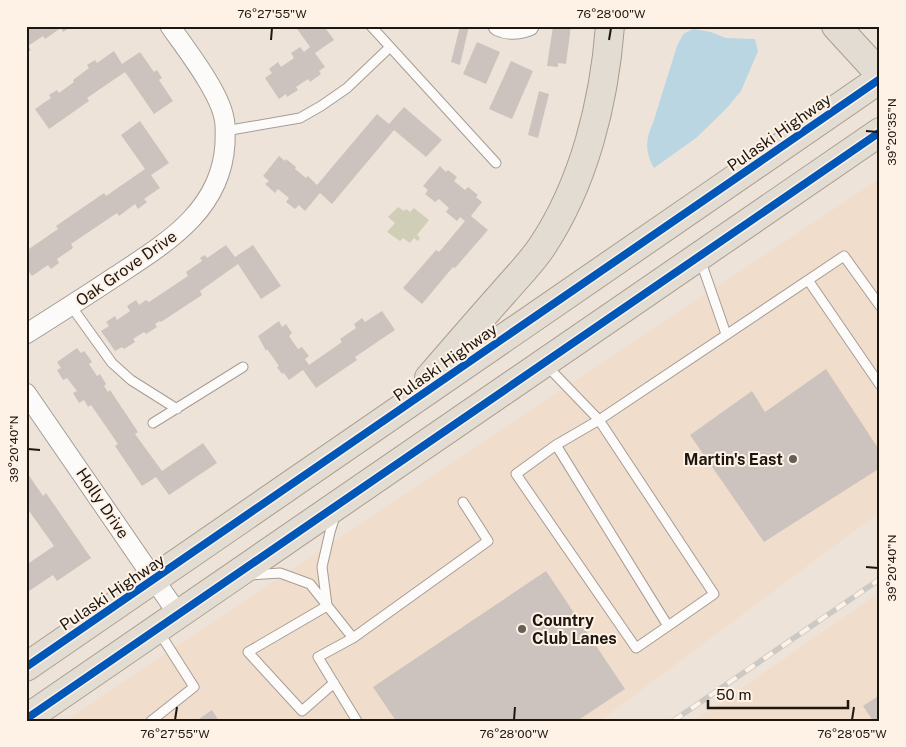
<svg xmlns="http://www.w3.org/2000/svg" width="906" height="747" font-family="'Public Sans',sans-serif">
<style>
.built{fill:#f1ddcc}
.green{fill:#d0ceb6}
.water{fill:#bad6e3}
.building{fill:#cdc3be}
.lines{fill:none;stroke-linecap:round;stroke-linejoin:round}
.service-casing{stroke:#a59d95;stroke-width:11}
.minor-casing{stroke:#a59d95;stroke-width:21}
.trunk-casing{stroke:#a99e8d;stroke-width:30}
.service{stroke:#fcfbf9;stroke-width:9}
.minor{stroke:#fcfbf9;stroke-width:19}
.trunk{stroke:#e2dcd2;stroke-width:28}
.rail-casing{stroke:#ccc9c5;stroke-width:5.5}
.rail{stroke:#fef2e7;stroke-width:4;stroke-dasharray:11;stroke-linecap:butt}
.cycleway-casing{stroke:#fef2e7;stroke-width:11}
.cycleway{stroke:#0057b8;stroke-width:8}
.ticks{fill:none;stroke:#1e1710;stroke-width:2}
.poi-dot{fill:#675e56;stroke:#fef2e7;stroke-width:2}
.labels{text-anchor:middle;stroke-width:4;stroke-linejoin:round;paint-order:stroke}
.street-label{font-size:16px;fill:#1e1710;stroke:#fef2e7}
.poi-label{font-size:16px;font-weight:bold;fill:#1e1710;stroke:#fef2e7;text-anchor:end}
.neatline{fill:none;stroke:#1e1710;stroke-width:2}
.ticks-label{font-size:12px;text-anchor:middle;fill:#1e1710}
</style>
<rect width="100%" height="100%" fill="#eee3d9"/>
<path class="built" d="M876,181l4,5v326l-280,209h-534l127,-86z
M880,592v129h-186z"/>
<path class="green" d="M398,207l6,4 2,-2 4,3 4,-4 15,12 -12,15 3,3 -2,3 -4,-3 -4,5 -7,-5 -3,3 -13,-9 8,-9 -7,-6z"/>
<path class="water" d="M693,29l18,3 15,6 29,1 3,12 -17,40 -15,18 -30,29 -42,30c-9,-16 -9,-28 -1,-45l24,-77 6,-12z"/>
<path class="building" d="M26,26h46l-9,6 -2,-4 -16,11 -2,-3 -15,10 3,4 -5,3z
M295,26h29l10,14 -19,13 10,14 -6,4 2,3 -11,8 -2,-3 -12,8 2,3 -11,7 -1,-3 -7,5 -14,-21 7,-5 -3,-4 9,-7 3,5 13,-9 -3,-5 9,-6 4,5 6,-5z
M460,26h9l-9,39 -9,-3z
M553,26h18l-5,38 -8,-1v4l-11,-1z
M477,42l23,10 -14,32 -23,-10z
M114,51l8,13 18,-12 14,20 3,-2 5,8 -3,2 14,21 -19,13 -29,-42 -38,26 2,3 -40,28 -14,-20 16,-11 -2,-3 8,-5 2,3 15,-11 -1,-2 16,-12 -2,-3 8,-5 2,3z
M511,61l22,10 -21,48 -23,-10z
M539,91l10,3 -11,44 -10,-3z
M404,107l38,33 -16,17 -32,-27 -62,74 -12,-11 -15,18 -6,-6 -4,4 -9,-7 3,-4 -11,-9 -3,4 -10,-9 4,-3 -6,-5 16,-20 6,5 1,-2 10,8 -1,2 11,9 2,-2 9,9 60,-71 12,10z
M140,121l29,42 -18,12 9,13 -16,11 3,3 -9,7 -3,-5 -16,12 -2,-3 -46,31 2,4 -16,11 2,4 -8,6 -3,-4 -16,11 -6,-8v-17l32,-22 -2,-3 48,-33 2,3 39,-27 -24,-34z
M440,166l6,6 2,-2 9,7 -3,4 11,9 3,-3 10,8 -2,2 6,5 -11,14 17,14 -33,38 -2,-1 -31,37 -19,-16 33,-38 3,2 26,-31 -5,-4 -3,4 -11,-9 3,-4 -10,-9 -4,3 -10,-8 3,-4 -5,-4z
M226,245l9,12 18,-12 28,41 -20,13 -23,-35 -38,27 2,4 -41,27 -1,-1 -5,3 2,3 -11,7 -2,-2 -11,7 2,3 -11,7 -2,-2 -7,4 -14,-20 8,-5 -3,-4 9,-6 2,4 13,-9 -3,-5 9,-6 3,5 7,-5 3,2 39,-26 -2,-4 16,-11 -2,-3 5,-3 2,3z
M382,311l13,19 -40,27 2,3 -41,28 -13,-18 -14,10 -5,-7 -2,1 -5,-7 2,-1 -12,-17 -1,2 -8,-15 21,-15 3,6 4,-3 6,9 -3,3 9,13 4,-2 7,9 -4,3 4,6 33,-23 -2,-3 16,-11 -2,-4 8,-6 3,4z
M77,348l4,5 3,-2 4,5 4,6 -3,2 8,12 3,-2 6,10 -2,2 4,6 2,-2 28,42 -3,2 27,37 41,-28 14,20 -48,32 -13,-18 -14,9 -27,-40 3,-2 -27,-39 -3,2 -4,-7 -5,3 -6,-10 4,-2 -10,-13 -4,2 -6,-10 4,-2 -4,-6z
M826,369l54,82v17l-116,74 -74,-107 62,-44 13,21z
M26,471l17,25 3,-3 45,65 -34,23 -4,-6 -27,18v-28l28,-19 -27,-38h-1z
M546,571l79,118 -48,32h-181l-23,-34z
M880,695v26h-7l-10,-15z
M212,710l7,11h-23z"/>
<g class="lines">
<g class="service-casing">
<path id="service" d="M371,26l125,137
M225,131l75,-13 21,-12 26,-18 43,-41
M700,259l26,75
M808,280l72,105
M71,306l41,57 19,17 46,29
M546,365l53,55 115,174 -46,32 -112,-181 43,-25 245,-164 36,50
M153,423l90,-56
M556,445l-40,29 120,174 32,-22
M250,575l30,-2 30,11 43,54 135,-97 -25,-39
M327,605l-5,-38 8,-35 5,-16
M327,606l-79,46 54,59 32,-28
M353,638l-35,19 39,64
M151,721l43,-34 -35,-55"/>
</g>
<g class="minor-casing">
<path id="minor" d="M498,26c11,5 21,4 31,0
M26,334c30,-19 60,-38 90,-58 50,-33 105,-65 109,-132 0,-9 1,-18 -1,-26 -5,-27 -38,-69 -54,-92
M26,393l152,221"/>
</g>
<g class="trunk-casing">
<path id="trunk" d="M836,26l44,48
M429,378c25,-29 50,-58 75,-86 12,-14 26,-28 37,-44 43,-64 63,-145 69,-222
M26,667l854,-588
M26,719l854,-587"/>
</g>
<use href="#service" class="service"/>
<use href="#minor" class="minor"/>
<use href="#trunk" class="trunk"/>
<g class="rail-casing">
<path id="rail" d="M673,721l207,-142"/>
</g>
<use href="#rail" class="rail"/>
<g class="cycleway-casing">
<path id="cycleway" d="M26,667l854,-588
M26,719l854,-587"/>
</g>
<use href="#cycleway" class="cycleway"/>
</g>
<path class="ticks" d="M271,40l1,-12M609,40l2,-12M866,131l12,1M28,449l12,1M866,567l12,1M175,720l2,-13M514,720l1,-13M852,720l2,-13"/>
<g class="poi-dot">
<circle cx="793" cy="459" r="5"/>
<circle cx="522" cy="629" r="5"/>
</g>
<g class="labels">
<g class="street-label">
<text transform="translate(779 132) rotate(-35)" y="6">Pulaski Highway</text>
<text transform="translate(126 268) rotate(-35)" y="6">Oak Grove Drive</text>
<text transform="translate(445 362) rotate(-35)" y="6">Pulaski Highway</text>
<text transform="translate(103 503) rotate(56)" y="6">Holly Drive</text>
<text transform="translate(112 592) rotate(-34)" y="6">Pulaski Highway</text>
</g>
<g class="poi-label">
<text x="783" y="465">Martin's East</text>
<text x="532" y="626" text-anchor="start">Country<tspan x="532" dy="18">Club Lanes</tspan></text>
</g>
</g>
<rect width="906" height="747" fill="none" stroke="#fef2e7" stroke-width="55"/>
<path d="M708 700v8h140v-8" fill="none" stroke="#1e1710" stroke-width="2.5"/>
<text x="716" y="700" font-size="15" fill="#1e1710" stroke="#fef2e7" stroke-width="4" paint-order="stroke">50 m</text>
<rect x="28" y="28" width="850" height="692" class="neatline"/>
<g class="ticks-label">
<text x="272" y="18">76°27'55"W</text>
<text x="611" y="18">76°28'00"W</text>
<text transform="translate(892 132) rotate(-90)" y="4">39°20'35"N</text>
<text transform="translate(14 449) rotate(-90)" y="4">39°20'40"N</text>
<text transform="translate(892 568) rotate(-90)" y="4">39°20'40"N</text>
<text x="175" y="738">76°27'55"W</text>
<text x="514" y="738">76°28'00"W</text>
<text x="852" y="738">76°28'05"W</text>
</g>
</svg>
